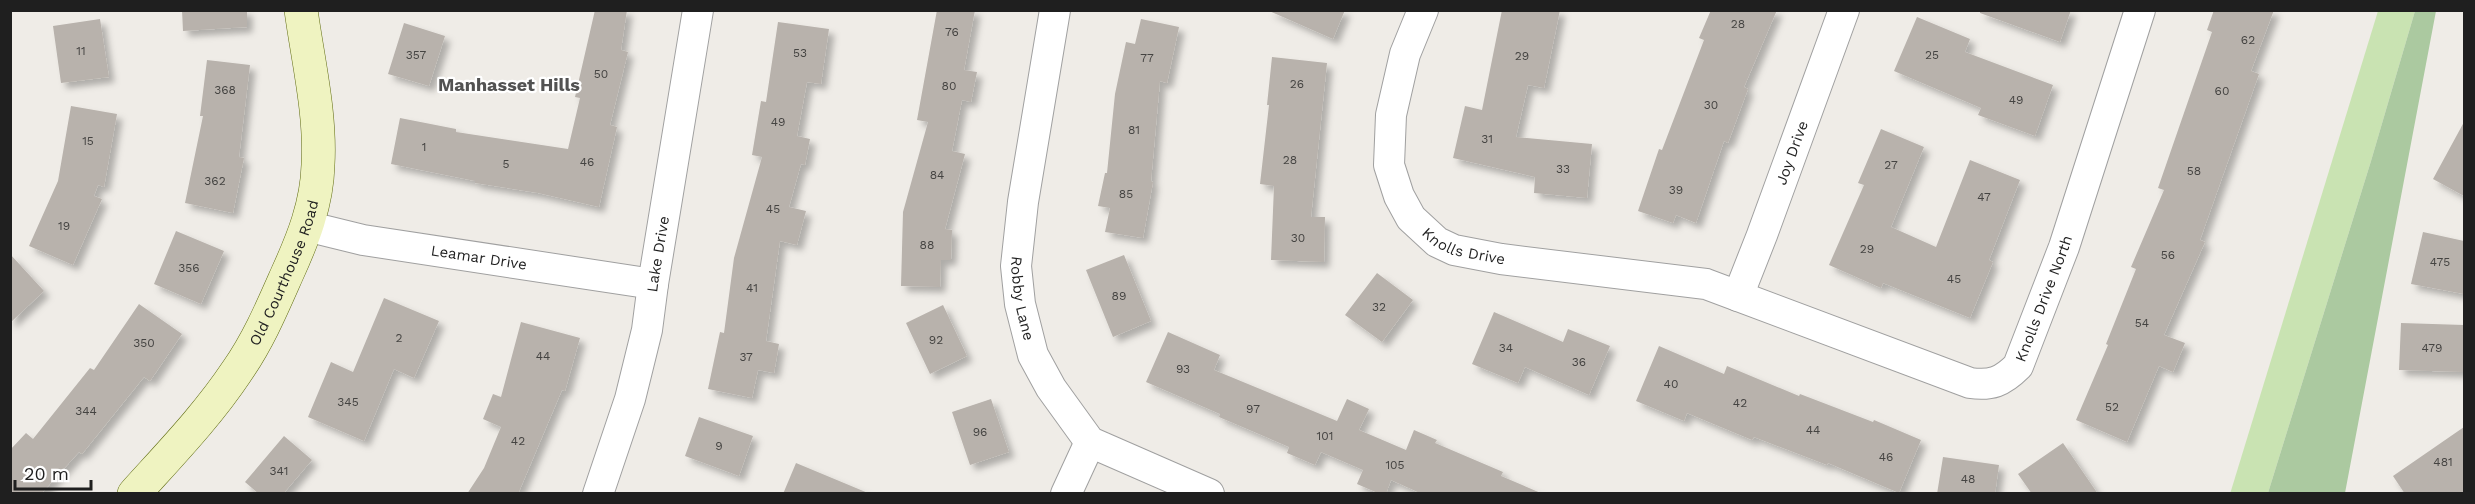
<svg xmlns="http://www.w3.org/2000/svg" width="2475" height="504" font-family="'Work Sans',sans-serif">
<style>
.grass{fill:#c9e3b2}
.forest{fill:#abc9a0}
.building{fill:#b8b2ac;filter:url(#shadow)}
.lines{fill:none;stroke-linecap:round;stroke-linejoin:round}
.street-casing{stroke:#a0a0a0;stroke-width:32}
.secondary-casing{stroke:#5f6b11;stroke-width:34}
.street{stroke:#fff;stroke-width:30}
.secondary{stroke:#eff3c1;stroke-width:33}
.labels{text-anchor:middle;stroke-width:4.5;stroke-linejoin:round;paint-order:stroke}
.number-label{font-size:12px;fill:#454442}
.street-label{font-size:15px;fill:#1f1f1f;stroke:#fff}
.quarter-label{font-size:18px;font-weight:bold;fill:#525252;stroke:#fff}
</style>
<defs>
<filter id="shadow"><feDropShadow dx="5.5" dy="5.5" stdDeviation="3" flood-color="#0004"/></filter>
</defs>
<rect width="100%" height="100%" fill="#efece7"/>
<path class="grass" d="M2378,11h37l-44,150 -103,332 -38,1z"/>
<path class="forest" d="M2415,11h21l-91,482h-77l103,-332z"/>
<path class="building" d="M182,10h65v17l-64,4z
M595,10h32l-6,40 7,2 -18,73 7,2 -18,80 -61,-14 -63,-10v-2l-84,-17 9,-46 56,11v3l112,17 12,-51 -5,-1z
M937,10h38l-11,60 13,2 -6,30 -9,-2 -10,51 13,3 -20,75 7,1 -1,30h-10l-1,27 -39,-1 2,-74 25,-90 -11,-2z
M1267,10h78l-12,29z
M1502,10h58l-16,78 -16,-3 -12,52 76,7 -5,54 -53,-5 1,-16 -82,-19 12,-52 17,4z
M1711,10h66l-33,77 4,2 -20,54 -4,-2 -28,82 -20,-8 -3,8 -35,-12 21,-62 3,1 42,-110 -5,-2z
M1980,10h91l-11,32 -80,-29z
M2214,10h60l-23,61 8,3 -59,166 5,2 -41,93 21,8 -12,29 -14,-6 -32,76 -51,-22 32,-75 -2,-1 30,-75 -5,-2 33,-77 -6,-2 54,-156 -5,-2z
M1917,17l53,22 -5,13 88,33 -18,51 -57,-21 3,-7 -87,-37z
M100,19l9,58 -48,6 -8,-57z
M1141,19l38,8 -12,56 -7,-2 -9,100 2,1 -10,56 -38,-6 5,-24 -12,-2 7,-33h2l8,-79 11,-52 9,2z
M778,22l51,7 -8,55 -14,-2 -10,54 13,3 -5,26 -4,-1 -12,43 17,4 -9,34 -17,-4 -14,100 13,3 -5,29 -16,-3 -6,28 -44,-9 12,-57 4,1 10,-75 28,-101 -10,-2 9,-54 5,1z
M404,23l41,13 -16,50 -41,-12z
M1272,57l55,6 -16,154h14l-1,45 -53,-2 3,-74 -14,-2 9,-79h-2z
M207,60l43,5 -11,92 5,1 -11,55 -48,-10 18,-87h-3z
M71,106l46,8 -13,73 -6,-2 -4,11 8,3 -29,66 -44,-19 29,-65z
M2464,122v74l-31,-17z
M1881,129l43,18 -33,80 45,20 34,-87 50,20 -31,80 4,2 -23,56 -87,-35 -2,5 -52,-23 35,-80 -6,-2z
M176,231l48,20 -23,53 -47,-20z
M2423,232l41,9v53l-53,-10z
M10,254l34,37 -34,32z
M1124,255l27,66 -38,16 -27,-67z
M1377,273l36,27 -31,42 -37,-27z
M384,298l55,23 -25,57 -20,-9 -30,72 -56,-24 23,-55 22,10z
M139,304l43,30 -32,47 -6,-4 -62,77 -3,-2 -38,42h-31v-44l16,-17 7,6 57,-71 4,2z
M943,305l24,51 -37,18 -24,-51z
M1494,312l69,30 5,-13 42,17 -21,49 -64,-28 -7,16 -46,-19z
M521,322l59,16 -15,53 -3,-1 -44,104h-51l17,-26 17,-41 -18,-8 10,-25 8,3z
M2401,323l63,2v47l-65,-2z
M1168,332l52,23 -6,15 123,51 10,-22 22,10 -10,21 47,20 8,-20 23,10 -2,3 68,29 -2,4 42,18h-121l-31,-14 -5,14h-6l-23,-10 6,-14 -42,-18 -6,13 -28,-12 2,-6 -70,-30 1,-3 -74,-32z
M1659,346l65,28 3,-8 72,30 1,-2 73,28 1,-2 47,20 -22,53 -71,-30 -1,2 -73,-28 -2,3 -65,-27 -3,8 -48,-20z
M991,399l18,53 -39,13 -18,-53z
M699,417l54,19 -14,40 -54,-20z
M2464,427v67h-59l-12,-18z
M284,436l28,24 -29,34h-24l-14,-12z
M2063,443l35,51h-66l-14,-20z
M1943,457l56,8 -4,29h-58z
M796,463l72,30v1h-85z"/>
<g class="lines">
<g class="street-casing">
<g id="street">
<path id="s1" d="M1055,10l-32,192 -7,64 4,38 13,51 18,33 39,54 119,52"/>
<path id="s2" d="M1423,10l-18,44 -14,61 -2,50 10,31 12,22 26,24 17,8 47,9 205,25 264,99c21,3 32,-1 48,-17l46,-119 76,-237"/>
<path id="s3" d="M306,226l57,14 290,44"/>
<path id="s4" d="M1738,296l24,-61 82,-225"/>
<path id="s5" d="M598,494l32,-95 17,-69 6,-46 45,-274"/>
<path d="M1066,494l24,-52"/>
</g>
</g>
<g class="secondary-casing">
<g id="secondary">
<path id="s6" d="M134,494c36,-40 73,-78 103,-123 21,-30 35,-63 50,-97 16,-35 30,-70 31,-109 3,-51 -10,-104 -17,-155"/>
</g>
</g>
<use href="#street" class="street"/>
<use href="#secondary" class="secondary"/>
</g>
<g class="labels">
<g class="number-label">
<text x="1738" y="28">28</text>
<text x="952" y="36">76</text>
<text x="2248" y="44">62</text>
<text x="81" y="55">11</text>
<text x="800" y="57">53</text>
<text x="416" y="59">357</text>
<text x="1932" y="59">25</text>
<text x="1522" y="60">29</text>
<text x="1147" y="62">77</text>
<text x="601" y="78">50</text>
<text x="1297" y="88">26</text>
<text x="949" y="90">80</text>
<text x="225" y="94">368</text>
<text x="2222" y="95">60</text>
<text x="2016" y="104">49</text>
<text x="1711" y="109">30</text>
<text x="778" y="126">49</text>
<text x="1134" y="134">81</text>
<text x="1487" y="143">31</text>
<text x="88" y="145">15</text>
<text x="424" y="151">1</text>
<text x="1290" y="164">28</text>
<text x="587" y="166">46</text>
<text x="506" y="168">5</text>
<text x="1891" y="169">27</text>
<text x="1563" y="173">33</text>
<text x="2194" y="175">58</text>
<text x="937" y="179">84</text>
<text x="215" y="185">362</text>
<text x="1676" y="194">39</text>
<text x="1126" y="198">85</text>
<text x="1984" y="201">47</text>
<text x="773" y="213">45</text>
<text x="64" y="230">19</text>
<text x="1298" y="242">30</text>
<text x="927" y="249">88</text>
<text x="1867" y="253">29</text>
<text x="2168" y="259">56</text>
<text x="2440" y="266">475</text>
<text x="189" y="272">356</text>
<text x="1954" y="283">45</text>
<text x="752" y="292">41</text>
<text x="1119" y="300">89</text>
<text x="1379" y="311">32</text>
<text x="2142" y="327">54</text>
<text x="399" y="342">2</text>
<text x="936" y="344">92</text>
<text x="144" y="347">350</text>
<text x="1506" y="352">34</text>
<text x="2432" y="352">479</text>
<text x="543" y="360">44</text>
<text x="746" y="361">37</text>
<text x="1579" y="366">36</text>
<text x="1183" y="373">93</text>
<text x="1671" y="388">40</text>
<text x="348" y="406">345</text>
<text x="1740" y="407">42</text>
<text x="2112" y="411">52</text>
<text x="1253" y="413">97</text>
<text x="86" y="415">344</text>
<text x="1813" y="434">44</text>
<text x="980" y="436">96</text>
<text x="1325" y="440">101</text>
<text x="518" y="445">42</text>
<text x="719" y="450">9</text>
<text x="1886" y="461">46</text>
<text x="2443" y="466">481</text>
<text x="1395" y="469">105</text>
<text x="279" y="475">341</text>
<text x="1968" y="483">48</text>
</g>
<g class="street-label">
<text dy="5" stroke="none"><textPath href="#s4" startOffset="153">Joy Drive</textPath></text>
<text dy="5" stroke="none"><textPath href="#s2" startOffset="280">Knolls Drive</textPath></text>
<text dy="5" stroke="none"><textPath href="#s5" startOffset="248">Lake Drive</textPath></text>
<text dy="5" stroke="none"><textPath href="#s3" startOffset="176">Leamar Drive</textPath></text>
<text dy="5" stroke="none"><textPath href="#s6" startOffset="270">Old Courthouse Road</textPath></text>
<text dy="5" stroke="none"><textPath href="#s1" startOffset="292">Robby Lane</textPath></text>
<text dy="5" stroke="none"><textPath href="#s2" startOffset="934">Knolls Drive North</textPath></text>
</g>
<g class="quarter-label">
<text x="509" y="91">Manhasset Hills</text>
</g>
</g>
<rect width="2475" height="504" fill="none" stroke="#1f1f1f" stroke-width="24"/>
<path d="M15 480v9h76v-9" fill="none" stroke="#1f1f1f" stroke-width="3"/>
<text x="24" y="480" font-size="18" fill="#1f1f1f" stroke="#ffffff" stroke-width="4.5" paint-order="stroke">20 m</text>
</svg>
